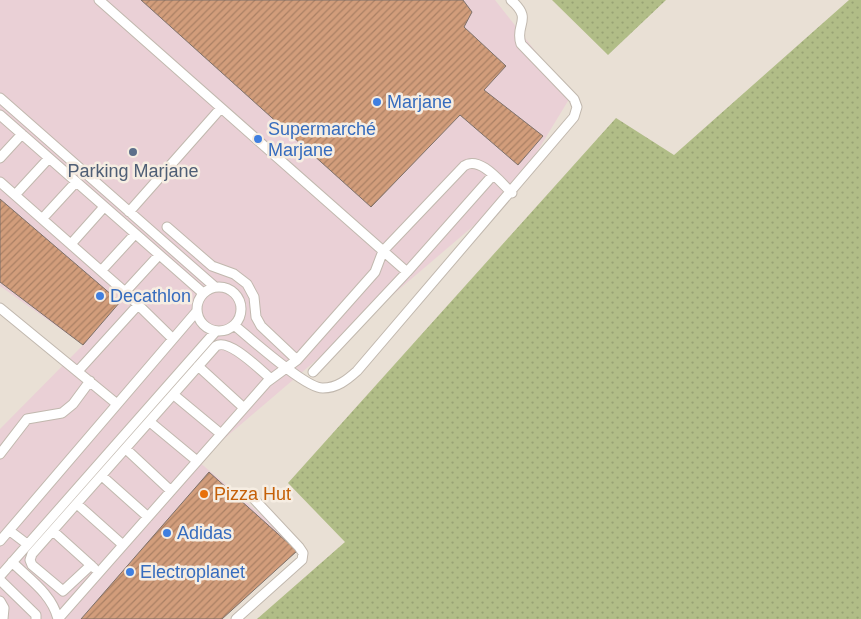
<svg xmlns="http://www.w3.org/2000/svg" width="861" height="619" font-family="Helvetica,sans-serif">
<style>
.commercial{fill:#ead0d6}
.grass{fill:url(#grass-dots)}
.building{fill:url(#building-hatch);stroke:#7d716a}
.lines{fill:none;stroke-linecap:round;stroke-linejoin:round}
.lane-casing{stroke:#c1b8ae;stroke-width:11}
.lane{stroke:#fff;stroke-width:9}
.shop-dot{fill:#3f7fe0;stroke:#f6ede2;stroke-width:2}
.service-dot{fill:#5c6f8a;stroke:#f6ede2;stroke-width:2}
.food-dot{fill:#e8710a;stroke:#f6ede2;stroke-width:2}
.labels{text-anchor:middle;stroke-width:5;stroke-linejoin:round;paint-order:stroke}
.shop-label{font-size:18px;fill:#366cbe;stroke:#f6ede2;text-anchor:start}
.service-label{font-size:18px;fill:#4e5e75;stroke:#f6ede2}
.food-label{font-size:18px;fill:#c56008;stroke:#f6ede2;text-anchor:start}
</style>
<defs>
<pattern id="grass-dots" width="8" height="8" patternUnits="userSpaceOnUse" patternTransform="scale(1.25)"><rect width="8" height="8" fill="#b1bd87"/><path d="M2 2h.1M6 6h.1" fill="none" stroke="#98a274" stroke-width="1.8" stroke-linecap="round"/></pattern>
<pattern id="building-hatch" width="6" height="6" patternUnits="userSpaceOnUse" patternTransform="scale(1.25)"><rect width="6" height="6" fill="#d29d7b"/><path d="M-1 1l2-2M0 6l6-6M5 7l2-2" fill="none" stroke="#aa8064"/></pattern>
</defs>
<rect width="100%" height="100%" fill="#e9e0d5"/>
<path class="commercial" d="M0,0h495l76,96 -59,97 -314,268 101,86 -84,72h-215v-190l83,-84 -83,-59z"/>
<path class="grass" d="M552,0h114l-58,55z
M849,0h12v619h-604l88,-77 -57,-59 328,-365 58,37z"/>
<path class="building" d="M141,0h322l9,12 -8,15 42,39 -22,24 59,46 -25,29 -58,-50 -89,92z
M0,199l120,103 -37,43 -83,-63z
M209,472l88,79 -75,68h-141z"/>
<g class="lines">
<g class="lane-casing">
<path id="lane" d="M99,0l308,272
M0,98l215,189
M0,115l203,178
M0,158l22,-24
M0,182l125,110 48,47
M15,195l34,-37
M129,212l92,-104
M42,219l34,-37
M167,227l45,39 22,8 13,10 7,13 2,20 5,9 36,34
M71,244l33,-37
M101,271l34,-37
M197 309a22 22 0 1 1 44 0a22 22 0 1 1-44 0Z
M125,292l34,-37
M0,308l117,96
M234,325c16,13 72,64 89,63 14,0 24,-8 34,-17l217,-254 3,-10 -3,-8 -53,-55c-7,-20 13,-24 -10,-44
M198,366l46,42
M78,371l60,-66
M313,372l94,-100 86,-97
M174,395l47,39
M150,422l47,39
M126,449l45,42
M0,454l27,-35 35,-6 11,-9 17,-23
M102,476l46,41
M77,504l46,41
M10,531l17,13
M53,531l41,37
M0,541l197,-230
M12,562c17,17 40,32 46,57
M91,565l-28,26 -31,-26 -2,-5 2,-6 184,-208c13,-8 43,23 54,32
M0,576l216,-245
M0,580l36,35v4
M0,601l4,7 -1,11
M58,619l209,-237 30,-22 78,-88 8,-21 81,-85c16,-11 37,17 48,27
M236,619l66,-59 1,-7 -4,-6 -45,-48"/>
</g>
<use href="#lane" class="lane"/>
</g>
<g class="shop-dot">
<circle cx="377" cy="102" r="5"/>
<circle cx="258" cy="139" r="5"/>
<circle cx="100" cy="296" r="5"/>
<circle cx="167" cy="533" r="5"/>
<circle cx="130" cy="572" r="5"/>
</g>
<circle class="service-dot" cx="133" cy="152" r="5"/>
<circle class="food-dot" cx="204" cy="494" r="5"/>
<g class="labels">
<g class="shop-label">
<text x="387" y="108">Marjane</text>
<text x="268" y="135">Supermarché<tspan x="268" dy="21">Marjane</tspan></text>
<text x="110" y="302">Decathlon</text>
<text x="177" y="539">Adidas</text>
<text x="140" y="578">Electroplanet</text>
</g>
<g class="service-label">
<text x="133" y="177">Parking Marjane</text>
</g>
<g class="food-label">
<text x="214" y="500">Pizza Hut</text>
</g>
</g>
</svg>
